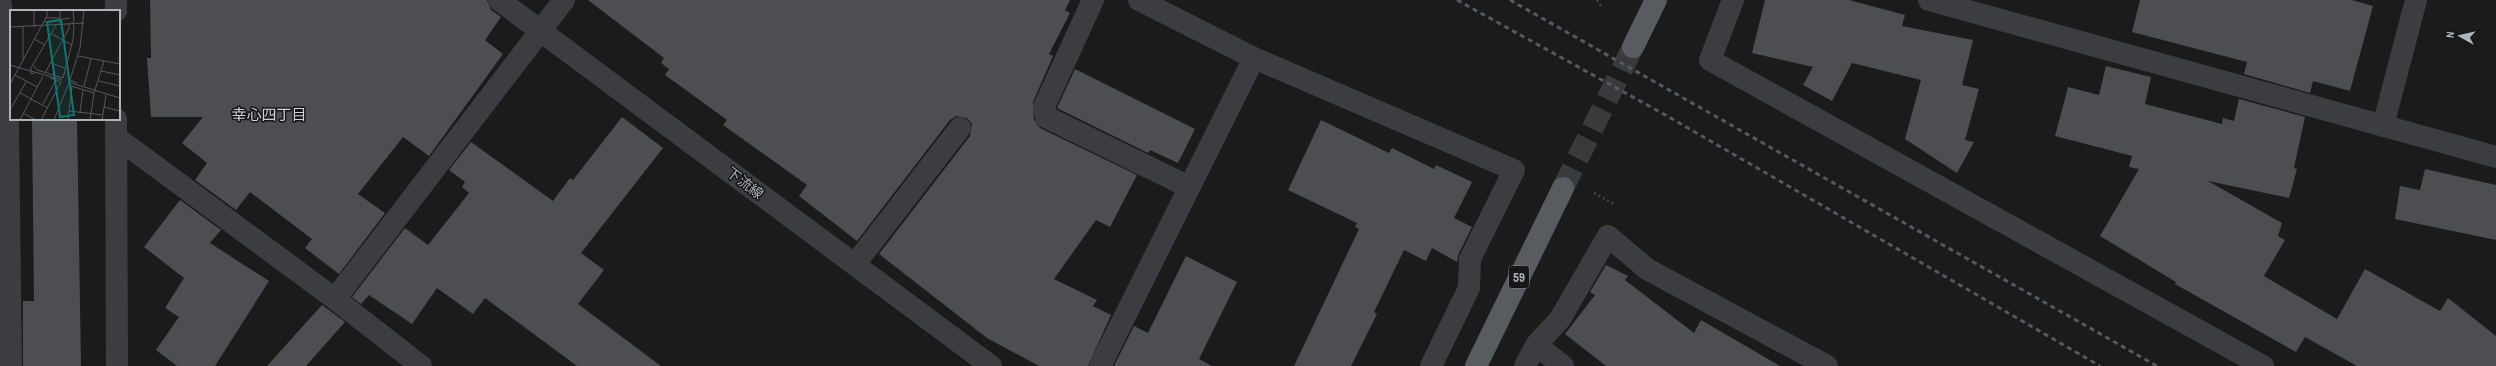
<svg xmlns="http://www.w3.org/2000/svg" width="2496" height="366" font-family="'Archivo Narrow','Noto Sans JP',sans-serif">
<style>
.building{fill:#4d4e51}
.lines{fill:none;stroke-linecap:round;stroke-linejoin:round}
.major-tunnel{stroke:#383a3c;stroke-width:22;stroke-dasharray:22 11;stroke-linecap:butt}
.path{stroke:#424548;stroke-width:2.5;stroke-dasharray:2 3;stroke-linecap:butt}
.minor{stroke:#3c3d41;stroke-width:22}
.major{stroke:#585b60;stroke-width:22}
.rail{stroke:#55585c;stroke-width:3;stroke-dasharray:5 4;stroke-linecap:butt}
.labels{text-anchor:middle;stroke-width:3;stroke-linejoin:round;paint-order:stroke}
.shield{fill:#151617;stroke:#80858a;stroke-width:1}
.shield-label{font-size:13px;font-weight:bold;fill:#aeb4bb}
.street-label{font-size:14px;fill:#aeb4bb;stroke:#151617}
.neighbourhood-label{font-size:15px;fill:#cfd2d7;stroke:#151617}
.inset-road{fill:none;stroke:#56585c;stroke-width:1}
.view{fill:#0f766e;fill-opacity:0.15;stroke:#0f766e;stroke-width:2}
.inset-edge{fill:none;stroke:#aeb4bb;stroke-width:2}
</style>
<rect width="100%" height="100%" fill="#1b1b1c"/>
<path class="building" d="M150,0h337l4,10 10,7 -16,23 18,14 -74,102 -26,-19 -45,57 27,19 -46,61 -34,-26 7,-9 -62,-47 -14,18 -41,-30 12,-17 -25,-20 21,-26h-52l-4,-59h4z
M588,0h482l-5,10 5,3 -21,41 4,2 -20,46 1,18 6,8 97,47 -27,52 -14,-7 -42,59 43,21 -4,6 18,9 -23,51h-49l-52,-28 -108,-84 91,-118 2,-12 -5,-6 -11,-2 -6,4 -93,121 -58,-45 8,-11 -84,-60 4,-5 -62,-45 4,-6 -8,-6 3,-5z
M1765,0h84l56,15 -3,11 71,14 -11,45 17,4 -14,51 9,2 -17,31 -52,-34 16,-59 -69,-17 -20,38 -29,-16 10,-18 -61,-14z
M2140,0h212l21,6 -23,85 -37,-10 -3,12 -66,-19 3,-12 -115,-30z
M2106,66l45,11 -6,27 77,20 1,-6 11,3 5,-22 66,18 -11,51 3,1 -8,29 -81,-17 74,42 -4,13 7,4 -21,36 73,43 28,-50 75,42 8,-13 48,38v30h-139l-52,-29 -9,15 -121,-68 1,-2 -76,-46 39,-67 -10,-2 3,-11 -77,-20 13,-49 31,8z
M1075,69l120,60 -17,34 -28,-13 -2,3 -91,-45z
M622,117l41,31 -82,105 23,17 -26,34 83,62h-84l-92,-68 -12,16 -36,-26 -25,36 -43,-29 -8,9 -9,-7 53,-69 23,17 41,-52 -7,-6 3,-5 -16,-12 22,-28 82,59 17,-23 3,2z
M32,119h45l4,247h-58v-65h11z
M1321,120l68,33 3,-5 42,21 2,-4 36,17 -18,36 18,9 -13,26 -2,9 -25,-14 -6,13 -22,-11 -30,62 3,2 -26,52h-57l65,-137 -4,-2 2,-4 -69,-33z
M2425,169l71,16v55l-101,-21 5,-33 20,4z
M180,200l41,30 -11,13 59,38 -54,85h-38l-21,-16 23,-33 -14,-9 19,-30 -40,-31z
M1186,256l51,26 -38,77 13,7h-98l20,-40 14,7z
M1606,265l22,11 -3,4 69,53 7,-13 79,46h-174l-41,-32 30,-39 -5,-3z
M322,305l23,17 -39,44h-39z"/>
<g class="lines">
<path class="major-tunnel" d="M1563,188l70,-141"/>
<path class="path" d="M1597,0l4,6
M1594,193l20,11"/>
<path class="minor" d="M0,0l7,46 4,320
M116,0v11
M499,0l492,366
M1093,0l-49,107 2,10 143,70
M1139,0l115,58 260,112 -44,89 -1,29 -38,78
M1733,0l-23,60 553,306
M1929,0l567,157
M116,119l1,247
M2383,126l33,-126
M116,137l219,162 86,67
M855,264l105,-136
M335,299l229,-299
M1536,345l27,21
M1100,366l154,-308
M1525,366l11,-21 24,-26 48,-83 39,33 180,97"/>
<path class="major" d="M1633,47l23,-47
M1476,366l87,-178"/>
<path class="rail" d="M1457,0l212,117 431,249
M1510,0l647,366"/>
</g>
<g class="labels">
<rect class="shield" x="1509" y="266" width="20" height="22" rx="3"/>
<g class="shield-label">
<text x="1519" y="282">59</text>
</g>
<g class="street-label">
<text transform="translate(745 183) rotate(37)" y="5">下流線</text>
</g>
<g class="neighbourhood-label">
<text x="269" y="120">幸心四丁目</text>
</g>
</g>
<g transform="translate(10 10)">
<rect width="110" height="110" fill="#1b1b1c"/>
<path class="inset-road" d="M0,0v55M63,0l1,12M36,8h14M34,12l26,-4M50,15v-15M0,17l74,-4M13,17v33M24,17v-17M42,24l20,11M24,29l11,6M68,46l42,8M41,53l14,5M0,55l52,15M24,56l3,4 26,8 10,-38 1,-14 -2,-4M91,61l19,4M25,63l-4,1v-6l25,-43M35,63l24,-45v-5M5,65l22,12M89,71l21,5M58,72l52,16M67,73l-7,-3 10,-32 4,-38M0,74l37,-68v-6M74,76l7,-27M10,83l28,15M33,94l13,-24M94,97l16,4M0,100l16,-28M59,101l34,4M70,102l3,-22M13,103l13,7M10,110l23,-44M31,110l20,-38 -11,-4M44,110l14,-35 26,8M58,110l4,-34M80,110l4,-27 10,-32M92,110l4,-25"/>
<path class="view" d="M51,10l13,95 -14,2 -13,-95z"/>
<rect width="110" height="110" class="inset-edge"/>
</g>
<g transform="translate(2460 36) rotate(278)" stroke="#151617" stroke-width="3" paint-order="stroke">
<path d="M0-3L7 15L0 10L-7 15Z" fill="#aeb4bb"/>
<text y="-6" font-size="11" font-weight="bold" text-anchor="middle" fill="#aeb4bb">N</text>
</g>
</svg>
